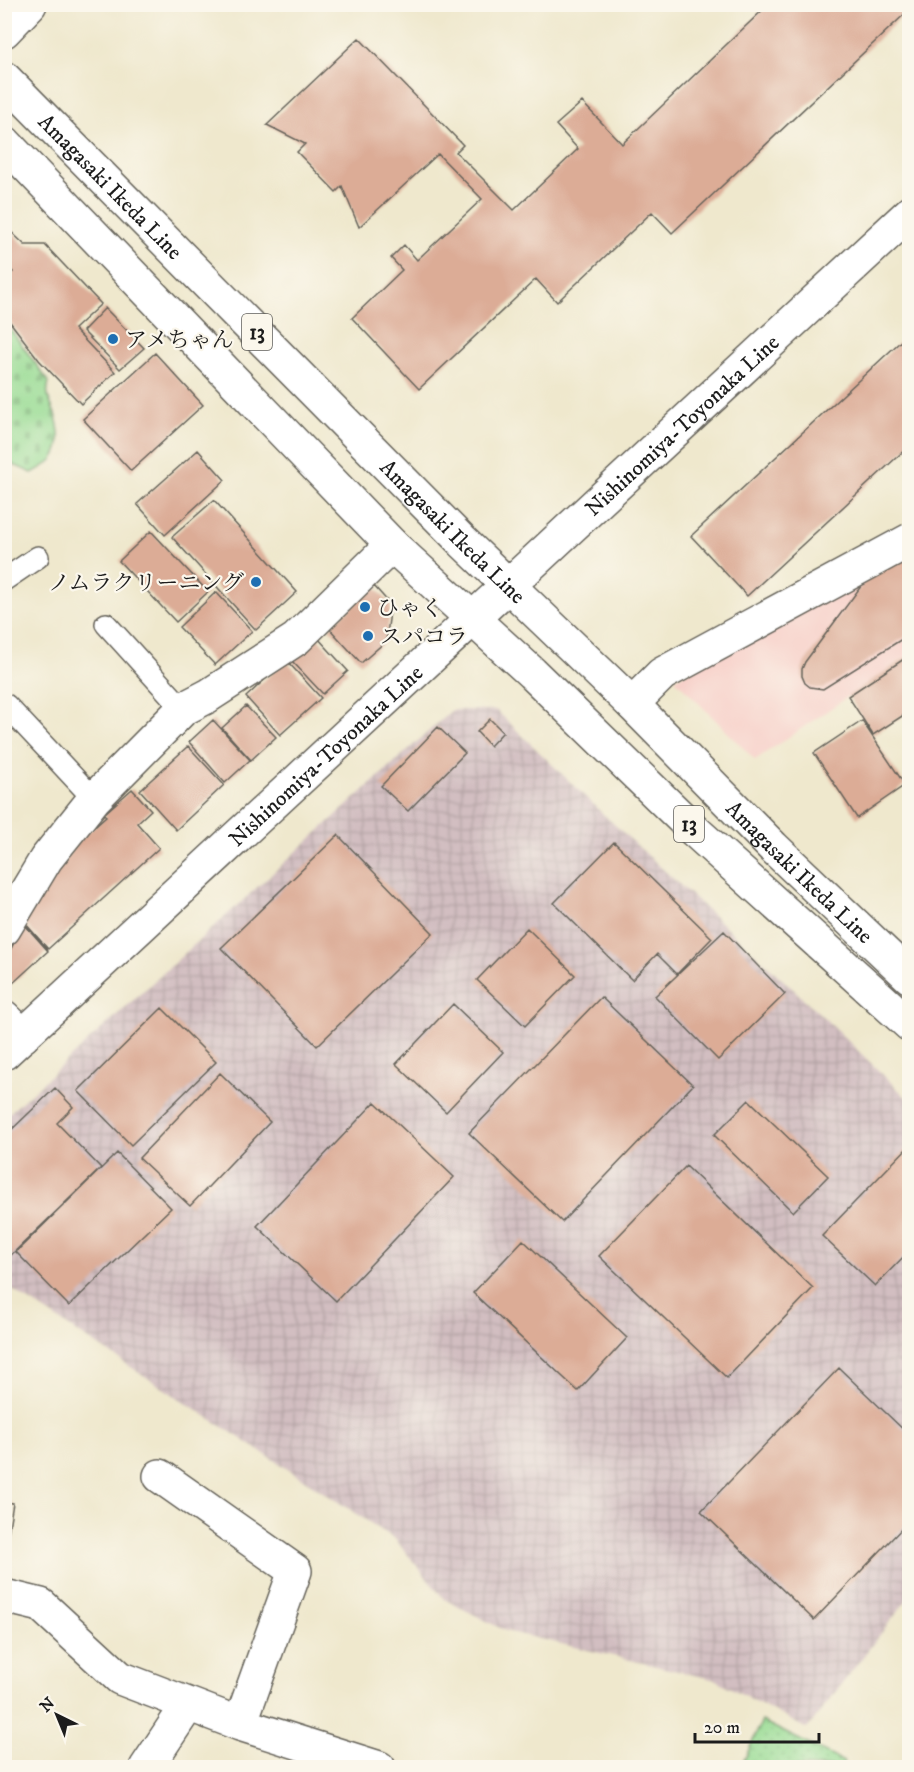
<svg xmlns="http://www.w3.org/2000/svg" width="914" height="1772" font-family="'IM FELL DW Pica','Noto Serif JP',serif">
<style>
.built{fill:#f7d0c9}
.industrial{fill:url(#industrial-grid)}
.cemetery{fill:url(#cemetery-stones);stroke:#5a7c58;stroke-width:1.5}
.park{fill:url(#park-dots);stroke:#5a7c58;stroke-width:1.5}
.building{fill:#dcac96}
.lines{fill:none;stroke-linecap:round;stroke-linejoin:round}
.service-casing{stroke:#66635a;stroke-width:24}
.minor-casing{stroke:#66635a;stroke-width:36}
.secondary-casing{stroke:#66635a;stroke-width:36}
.primary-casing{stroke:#66635a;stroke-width:36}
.service{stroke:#fff;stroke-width:21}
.minor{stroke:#fff;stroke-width:33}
.secondary{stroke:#fff;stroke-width:33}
.primary{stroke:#fff;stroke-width:33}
.poi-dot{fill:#1f6fb2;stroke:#fbf7ec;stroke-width:2}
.labels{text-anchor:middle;stroke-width:4.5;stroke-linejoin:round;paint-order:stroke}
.shield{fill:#fbf7ec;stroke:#5f5e5a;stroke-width:1.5}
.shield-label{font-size:21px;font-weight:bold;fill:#1c1c1c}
.street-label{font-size:22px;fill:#1c1c1c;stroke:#fbf7ec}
.poi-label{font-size:22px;fill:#1c1c1c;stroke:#fbf7ec;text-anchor:start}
</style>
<defs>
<pattern id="industrial-grid" width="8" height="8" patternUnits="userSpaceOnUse" patternTransform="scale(1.5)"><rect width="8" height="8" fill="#d2bec1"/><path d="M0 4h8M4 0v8" fill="none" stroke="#b4a3a5"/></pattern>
<pattern id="cemetery-stones" width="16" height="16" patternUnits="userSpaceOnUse" patternTransform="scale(1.5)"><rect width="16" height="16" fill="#97db93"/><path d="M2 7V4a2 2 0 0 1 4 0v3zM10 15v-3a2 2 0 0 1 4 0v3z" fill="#82bb7e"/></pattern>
<pattern id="park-dots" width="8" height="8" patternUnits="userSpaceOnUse" patternTransform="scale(1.5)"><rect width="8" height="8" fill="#97db93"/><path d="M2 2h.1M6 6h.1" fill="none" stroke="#82bb7e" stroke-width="1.8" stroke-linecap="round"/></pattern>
</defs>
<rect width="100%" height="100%" fill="#fbf7ec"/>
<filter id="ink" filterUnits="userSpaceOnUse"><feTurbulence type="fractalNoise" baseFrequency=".0167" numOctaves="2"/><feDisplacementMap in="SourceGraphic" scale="12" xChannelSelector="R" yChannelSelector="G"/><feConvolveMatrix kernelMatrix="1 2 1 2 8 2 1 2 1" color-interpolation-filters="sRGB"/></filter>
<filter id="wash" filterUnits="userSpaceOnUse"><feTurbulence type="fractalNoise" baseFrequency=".008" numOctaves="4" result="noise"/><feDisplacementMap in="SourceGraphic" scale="24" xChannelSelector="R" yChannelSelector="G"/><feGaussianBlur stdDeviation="1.35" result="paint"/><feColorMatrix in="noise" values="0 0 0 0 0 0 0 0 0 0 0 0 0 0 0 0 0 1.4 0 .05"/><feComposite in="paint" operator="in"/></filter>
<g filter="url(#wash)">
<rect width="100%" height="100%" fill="#efe8cd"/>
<path class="built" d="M909,546v109l-154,105 -80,-81z"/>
<path class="industrial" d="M452,710h44l108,105 214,197 91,88v497l-102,132 -91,-49 -210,-49 -62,-32 -49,-60 -390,-254v-168z"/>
<path class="cemetery" d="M5,322l44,60c-4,14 1,19 6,32 4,11 7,32 0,42 -4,8 -16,13 -23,17l-27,-12z"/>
<path class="park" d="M762,1721l82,41 -2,5h-101z"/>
<g id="blocks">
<path class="building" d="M769,4h141v5l-238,224 -20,-21 -95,90 -21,-23 -117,110 -67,-71 50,-48 -11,-12 13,-13 13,15 65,-61 -44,-45 -79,73 -17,-41 -6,6 -39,-40 8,-8 -38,-19 92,-87 104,107 -7,7 58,58 64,-61 -22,-24 26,-23 40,42z
M4,225l21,20h20l56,59 -27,25 41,43 -34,32 -42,-44 -35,-46v-34l9,-8 -9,-9z
M105,308l39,40 -24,21 -37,-38z
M901,341l9,9v95l-163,151 -56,-60z
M155,353l48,52 -72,66 -48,-52z
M198,450l27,30 -60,55 -28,-31z
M214,500l83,92 -41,38 -84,-93z
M151,531l57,61 -32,30 -57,-61z
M910,548v86l-87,55 -13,-2 -5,-4 -3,-7v-7l3,-7 68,-92z
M374,586l17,19 -5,36 -25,22 -32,-35z
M216,592l36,39 -37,34 -36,-38z
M317,637l31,34 -25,23 -31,-33z
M910,655v56l-37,24 -25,-39z
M286,660l35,38 -41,37 -34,-38z
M246,706l30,31 -25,23 -29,-32z
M490,719l13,13 -13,14 -13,-14z
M213,720l37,40 -25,23 -36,-41z
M862,721l43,64 -48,33 -43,-65z
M438,727l27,26 -57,58 -27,-25z
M188,746l36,39 -48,45 -36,-40z
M132,789l19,21 -14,13 22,25 -111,101 -24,-27 53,-80 29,-26 -2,-2z
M338,835l95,98 -116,113 -96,-98z
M614,842l98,96 -35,36 -20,-20 -25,26 -78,-77z
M24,924l24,27 -35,32 -9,-9v-12z
M527,928l48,47 -50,51 -48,-46z
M724,931l61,63 -67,66 -63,-64z
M601,997l92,88 -131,137 -93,-89z
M453,1004l50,48 -57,60 -50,-48z
M162,1008l54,54 -85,83 -53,-54z
M220,1073l50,49 -80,84 -51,-48z
M55,1088l18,19 -16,16 44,45 -93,90 -4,-4v-117z
M749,1100l79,76 -35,36 -79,-77z
M375,1102l79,75 -118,124 -79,-75z
M910,1145v105l-35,36 -53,-50z
M117,1153l54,55 -102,98 -53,-54z
M686,1166l127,122 -86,90 -128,-122z
M523,1240l104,98 -49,53 -105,-98z
M839,1368l71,68v84l-96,100 -113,-109z
M4,1502l9,1 -7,43h-2z"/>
</g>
</g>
<g filter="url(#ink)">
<use href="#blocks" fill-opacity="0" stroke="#66635a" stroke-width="1.5"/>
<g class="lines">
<g class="service-casing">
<path id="service" d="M4,580l34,-23
M106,624l77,85
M6,705l88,94"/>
</g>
<g class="minor-casing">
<path id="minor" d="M4,31l26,-27
M632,704l30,-30 248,-134
M4,929l42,-70 48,-60 89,-90 25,-13 88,-57 96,-94
M4,1017l19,19
M160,1476l135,95 -55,153
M4,1596l37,9 79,73 120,46 139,44
M146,1768l42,-63"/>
</g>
<g class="secondary-casing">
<g id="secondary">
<path id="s1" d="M4,1053l906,-840"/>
</g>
</g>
<g class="primary-casing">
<g id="primary">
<path id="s2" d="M4,78l459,464 169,162 141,143 137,130"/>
<path d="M4,142l388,403 140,128 163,158 215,194"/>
</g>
</g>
<use href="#service" class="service"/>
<use href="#minor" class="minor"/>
<use href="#secondary" class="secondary"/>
<use href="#primary" class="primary"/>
</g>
</g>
<g class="poi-dot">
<circle cx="113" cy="339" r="6"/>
<circle cx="256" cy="582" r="6"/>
<circle cx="365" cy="607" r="6"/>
<circle cx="368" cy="636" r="6"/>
</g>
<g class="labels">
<g class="shield">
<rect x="242" y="314" width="30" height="36" rx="4.5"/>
<rect x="674" y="806" width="30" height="36" rx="4.5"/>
</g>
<g class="shield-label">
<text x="257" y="339">13</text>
<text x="689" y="831">13</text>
</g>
<g class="street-label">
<text dy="8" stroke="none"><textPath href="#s2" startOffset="152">Amagasaki Ikeda Line</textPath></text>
<text dy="8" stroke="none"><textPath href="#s1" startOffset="924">Nishinomiya-Toyonaka Line</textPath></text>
<text dy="8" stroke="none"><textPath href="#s2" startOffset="638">Amagasaki Ikeda Line</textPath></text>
<text dy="8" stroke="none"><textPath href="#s1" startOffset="438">Nishinomiya-Toyonaka Line</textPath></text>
<text dy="8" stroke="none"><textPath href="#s2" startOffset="1124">Amagasaki Ikeda Line</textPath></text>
</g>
<g class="poi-label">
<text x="125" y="347">アメちゃん</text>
<text x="244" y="590" text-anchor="end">ノムラクリーニング</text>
<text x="377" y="615">ひゃく</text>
<text x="380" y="644">スパコラ</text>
</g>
</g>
<rect width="914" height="1772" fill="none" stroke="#fbf7ec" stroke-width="24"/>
<g transform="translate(57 1715) rotate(317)" stroke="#fbf7ec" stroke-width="4.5" paint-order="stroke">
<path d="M0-4.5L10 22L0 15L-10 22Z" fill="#1c1c1c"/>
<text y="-9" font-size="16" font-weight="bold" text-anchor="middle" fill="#1c1c1c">N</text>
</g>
<path d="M695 1733v9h124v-9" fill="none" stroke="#1c1c1c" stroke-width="3"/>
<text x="704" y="1733" font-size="18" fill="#1c1c1c" stroke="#fbf7ec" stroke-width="4.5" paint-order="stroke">20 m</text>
</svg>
